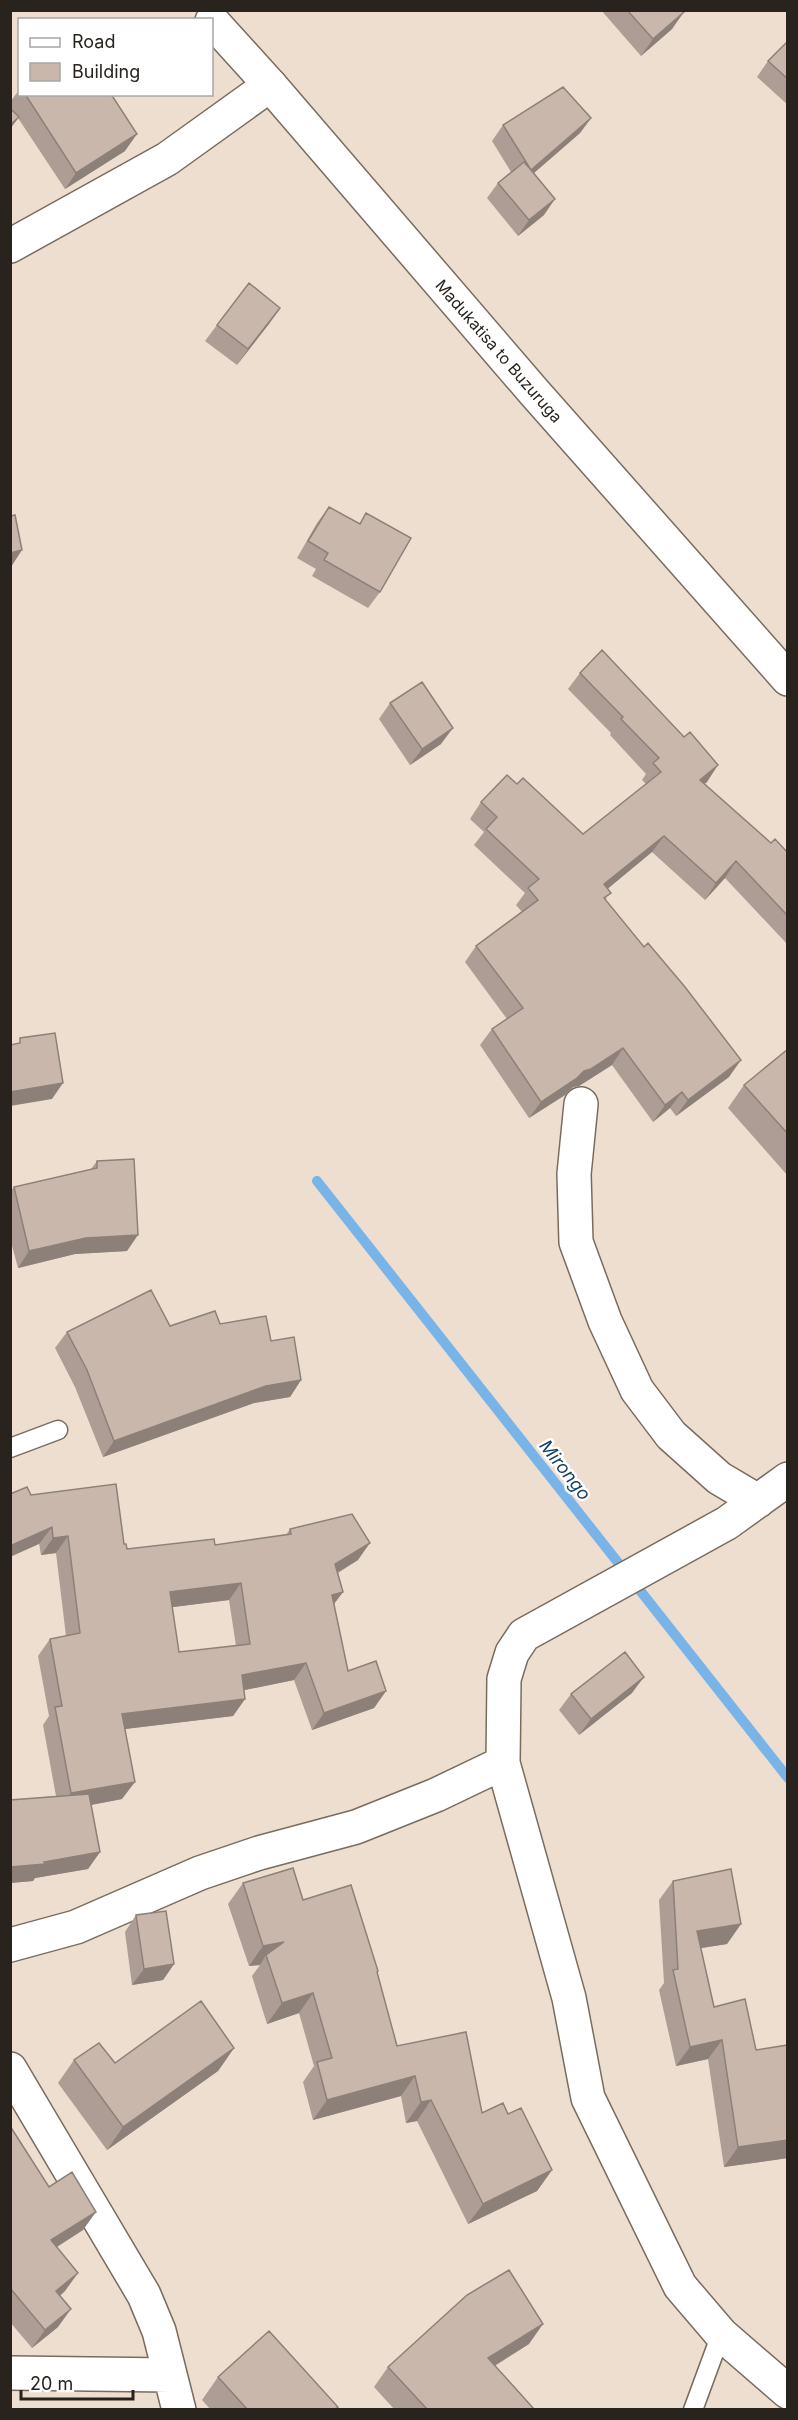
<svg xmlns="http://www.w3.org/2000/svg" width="798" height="2420" font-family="Inter,sans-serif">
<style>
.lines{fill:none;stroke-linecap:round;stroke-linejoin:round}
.stream{stroke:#78b4e8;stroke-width:10}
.lane-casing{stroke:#796c5f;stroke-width:21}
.street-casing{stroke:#796c5f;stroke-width:36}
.secondary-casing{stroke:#796c5f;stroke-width:36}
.lane{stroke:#fff;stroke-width:18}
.street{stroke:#fff;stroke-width:33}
.secondary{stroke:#fff;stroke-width:33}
.wall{fill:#ad9d94;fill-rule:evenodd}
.shaded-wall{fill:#8d8078}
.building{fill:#c9b7ac;stroke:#8d8078;stroke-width:1.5;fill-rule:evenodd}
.labels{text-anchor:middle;stroke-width:5;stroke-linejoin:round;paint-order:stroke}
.street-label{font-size:16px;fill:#28231d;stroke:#fff}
.water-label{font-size:18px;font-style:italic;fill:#144062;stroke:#fff}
</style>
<rect width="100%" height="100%" fill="#eddecf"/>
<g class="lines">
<path class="stream" d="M317,1181l471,597"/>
<g class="lane-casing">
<path id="lane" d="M10,1448l48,-18
M693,2410l28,-76"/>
</g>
<g class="street-casing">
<path id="street" d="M10,246l157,-87 103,-74
M581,1104l-7,70 2,68 29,79 32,69 34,45 48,43 39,23
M788,1479l-61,44 -203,112 -12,18 -8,26 -1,84 66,235 19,100 92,188 41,48 67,58
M10,1945l66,-18 124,-54 59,-20 97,-26 80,-32 67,-32
M10,2069l134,226 15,36 20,79
M10,2373l160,2"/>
</g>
<g class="secondary-casing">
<path id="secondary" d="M212,21l58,64 264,307 254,287"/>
</g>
<use href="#lane" class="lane"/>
<use href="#street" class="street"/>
<use href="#secondary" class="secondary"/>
</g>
<path class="wall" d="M601,10h81l-10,19 -31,27z
M788,41v64l-31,-28 11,-16z
M20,89v5h91l14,57 -60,38 -47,-71 -8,11v-4l4,-13 -4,-6v-4z
M591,118l-11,15 -46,40 10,42 -26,21 -31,-38 11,-15 13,-11 -19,-31 11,-16z
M280,308l-43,57 -32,-24 12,-16z
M329,507l30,17 7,-11 14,79 -12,16 -56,-32 4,-7 -19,-11 20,-35z
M580,673l127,109 -3,2 67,59 17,10v92l-63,-67 -20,22 -53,-48 -44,36 -2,12 123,177 -53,39 -6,-8 -17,14 -41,-57 -33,21 -6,1 -8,8 -36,23 -49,-73 12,-16 15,-10 -42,-57 11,-16 46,-34 -6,-7 9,-12 -51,-48 10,-13 -14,-13 11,-17 36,-18 66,50 63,-50 -4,-4 4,-6 -36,-39 1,-2 -43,-44z
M390,703l51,41 -31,21 -31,-46z
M788,1049v127l-60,-68 16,-23z
M97,1161l30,90 -52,3 -57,14 -8,-30v-46l4,-5 77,-18z
M220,1324l51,17 30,39 -11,17 -36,6 -151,54 -28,-70 -20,-39 12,-16z
M31,1495l93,49 3,5 88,-4 71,-10 4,-6 68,31 -20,13 5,19 -9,12 14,67 38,20 -12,17 -62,22 -18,-50 -50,10 1,9 -12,17 -109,13 -2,70 -31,6 9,47 -12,17 -53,9 -2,3 -23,2v-83l46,-4 -13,-71 6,-9 -11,-60 12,-17 16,-3 -10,-83 -15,2zM229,1600l7,46 -57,6 -7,-45z
M632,1693l-53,42 -20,-25 12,-16z
M673,1881l68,43 -14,20 -27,4 14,59 42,43 32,108 -64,9 -16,-108 -32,7 -17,-76 5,-7 -5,-83z
M243,1883l60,17 75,71 -1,2 20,73 85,67 26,1 44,56 -15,21 -69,33 -51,-103 -11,2 -5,-27 -88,24 -10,-38 11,-16 -15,-53 -32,11 -15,-48 8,-11 -11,1 -21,-62z
M136,1915l38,49 -11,16 -31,5 -7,-53z
M234,2048l-16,23 -111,79 -49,-67 16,-23 41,3z
M10,2126l39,61 34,43 -26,17 8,44 -5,5 -2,31 -26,21 -22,-26z
M529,2344l-34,22 39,43h-140l-20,-22 14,-20z
M218,2377l118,32h-126l-8,-9z"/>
<path class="shaded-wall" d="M684,12l-12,17 -31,27 12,-17z
M19,117l-9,12v-4z
M591,118l-11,15 -60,52 11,-15z
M137,134l-12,17 -60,38 11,-16z
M555,199l-11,16 -26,21 11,-16z
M280,308l-11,16 -32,41 11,-16z
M22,550l-11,17h-1v-14z
M453,728l-12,16 -31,21 12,-16z
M718,765l-11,17 -18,15 11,-17z
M664,836l-12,16 -59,49 11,-17z
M736,861l-11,17 -20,22 11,-17z
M623,1048l-11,17 -33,21 -6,1 -8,8 -36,23 12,-16 43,-31z
M741,1060l-12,17 -53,39 12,-16z
M63,1083l-11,16 -42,7v-14z
M682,1092l-12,16 -17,14 12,-17z
M138,1235l-11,16 -52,3 -57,14 11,-17 57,-13z
M301,1380l-11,17 -36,6 -151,54 11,-16 152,-55z
M52,1527l-13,17 -29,13v-11z
M68,1536l-12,17 -15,2 12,-17z
M370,1543l-12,17 -35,21 12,-17z
M241,1583l-12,17 -71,9 12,-17z
M343,1592l-13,17 2,-14z
M306,1663l-12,17 -64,13 12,-18z
M644,1677l-12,16 -53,42 12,-16z
M386,1691l-12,17 -62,22 12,-17z
M245,1699l-12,17 -124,15 13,-17z
M135,1782l-13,17 -63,12 12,-18z
M100,1852l-12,17 -53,9 -2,3 -23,2v-16z
M741,1924l-14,20 -44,7 14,-20z
M284,1942l-18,13 -6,10 -11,1 14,-20z
M174,1964l-11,16 -31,5 12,-16z
M313,1993l-14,20 -32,11 15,-21z
M722,2040l-14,19 -32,7 14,-19z
M234,2048l-16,23 -111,79 16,-23z
M415,2076l-14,20 -88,24 14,-20z
M431,2100l-14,21 -11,2 15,-21z
M788,2140v18l-64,9 14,-20z
M552,2170l-15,21 -69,33 15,-20z
M96,2212l-13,18 -44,28 12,-18z
M78,2273l-13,18 -22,18 13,-18z
M71,2309l-13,18 -26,21 13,-18z
M543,2324l-14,20 -55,34 14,-20z"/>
<path class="building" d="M627,10h55l2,2 -31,27z
M788,41v38l-20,-18z
M563,87l28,31 -60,52 24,29 -26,21 -31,-37 26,-21 7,8 -28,-45z
M25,94h86l26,40 -61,39z
M10,108l9,9 -9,8z
M249,283l31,25 -32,41 -31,-24z
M329,507l31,17 6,-11 45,25 -31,54 -56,-32 4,-7 -20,-12z
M15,515l7,35 -12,3v-37z
M602,650l82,87 6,-5 28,33 -18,15 71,63 4,-4 13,14v63l-52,-55 -20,22 -52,-47 -60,48 7,9 -7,5 40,49 4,-4 37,44 56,73 -53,40 -6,-8 -17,13 -42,-57 -32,21 -7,2 -7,7 -36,24 -49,-73 31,-21 -47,-62 62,-46 -10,-12 11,-9 -53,-50 11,-12 -16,-15 26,-27 10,9 6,-6 60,56 78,-62 -8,-9 6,-5 -38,-39 2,-2 -43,-44z
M422,682l31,46 -31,21 -32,-46z
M55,1033l8,50 -53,9v-47l10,-2v-5z
M788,1049v85l-44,-49z
M134,1159l4,76 -52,3 -57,13 -15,-64 83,-19v-7z
M151,1290l19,36 45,-15 5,13 46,-8 5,25 23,-4 7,43 -35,6 -152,55 -27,-71 -20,-38z
M116,1484l8,60h2l1,5 87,-10 1,6 76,-11 -1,-5 62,-15 18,29 -35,21 8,28 -11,3 16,76 28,-10 10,30 -62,22 -18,-50 -64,12 3,24 -123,15 13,68 -64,11 -16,-86 7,-1 -12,-67 30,-6 -12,-97 -15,2 -1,-11 -42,19v-52l17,-7 4,8zM241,1583l9,61 -71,8 -9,-60z
M625,1652l19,25 -53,42 -20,-25z
M89,1794l11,58 -56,10 1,2 -35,3v-67z
M293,1868l10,32 48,-15 27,86 -1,1 20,74 69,-14 16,81 21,-10 5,11 13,-6 31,62 -69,34 -52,-104 -10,2 -6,-26 -88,24 -10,-38 15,-4 -19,-65 -31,10 -16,-48 18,-13 -21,4 -20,-63z
M731,1869l10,55 -44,7 17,76 31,-8 11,51 32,-5v95l-50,7 -16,-107 -32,7 -17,-77 5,-1 -5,-88z
M166,1911l8,53 -30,5 -8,-54z
M201,2001l33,47 -111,79 -49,-67 25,-17 16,20z
M10,2126l39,61 23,-15 24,40 -45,28 27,33 -22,18 15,18 -26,21 -35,-42z
M509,2270l34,54 -55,34 46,51h-107l-39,-42 79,-72z
M269,2331l69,76 -3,2h-88l-29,-32z"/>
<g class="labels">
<g class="street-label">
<text transform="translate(499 351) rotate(49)" y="6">Madukatisa to Buzuruga</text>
</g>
<g class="water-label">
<text transform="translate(565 1470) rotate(52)" y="6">Mirongo</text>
</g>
</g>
<rect width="798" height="2420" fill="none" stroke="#28231d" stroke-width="24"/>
<rect x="18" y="18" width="195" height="78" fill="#ffffff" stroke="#a9a7a5" stroke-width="1.5"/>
<rect x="30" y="38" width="30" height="9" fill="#ffffff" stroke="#a9a7a5" stroke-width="1.5"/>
<text x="72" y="48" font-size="18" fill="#28231d">Road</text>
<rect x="30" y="63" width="30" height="18" fill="#c9b7ac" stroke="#a9a7a5" stroke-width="1.5"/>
<text x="72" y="78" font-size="18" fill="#28231d">Building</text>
<path d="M21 2390v9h112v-9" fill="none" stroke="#28231d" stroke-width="3"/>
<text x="30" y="2390" font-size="18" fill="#28231d" stroke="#ffffff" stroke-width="4.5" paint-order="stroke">20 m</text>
</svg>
